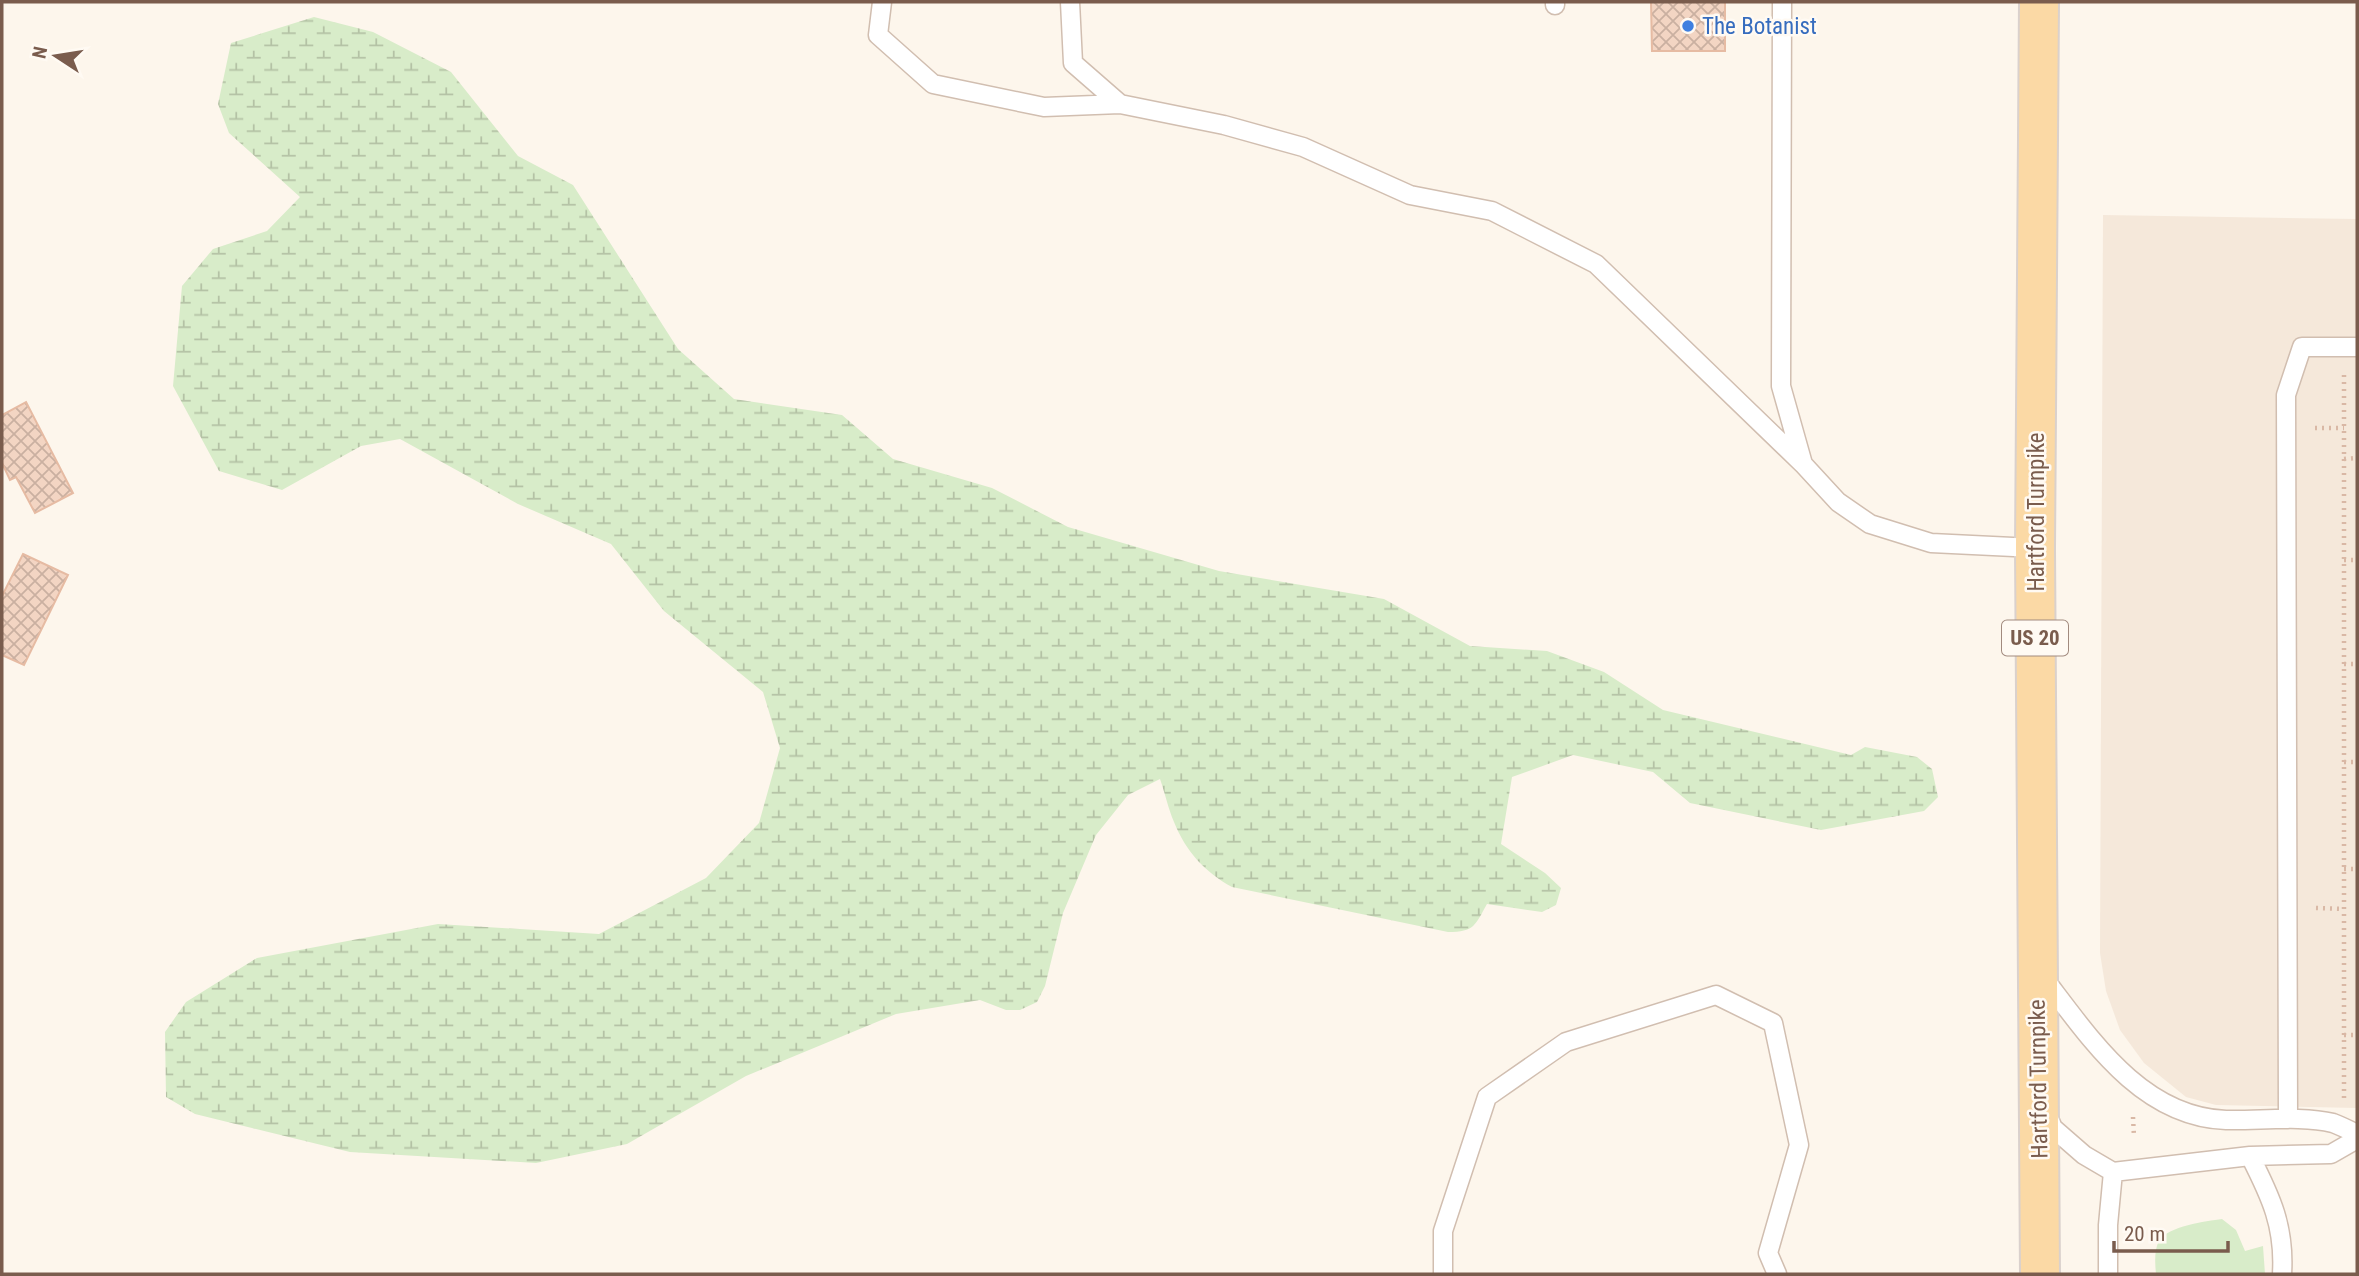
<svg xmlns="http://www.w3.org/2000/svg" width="2359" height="1276" font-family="'Roboto Condensed',sans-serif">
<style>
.residential{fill:#f5e8da}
.green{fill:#d8ecc9}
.wetland{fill:url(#wetland-marsh)}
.building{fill:url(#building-cross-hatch);stroke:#e6bba3;stroke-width:2}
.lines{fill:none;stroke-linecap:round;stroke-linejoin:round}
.lane-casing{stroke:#d1beb0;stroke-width:21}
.primary-casing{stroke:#dad1cd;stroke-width:42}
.path{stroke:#d9b8a5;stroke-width:4.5;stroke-dasharray:2 5;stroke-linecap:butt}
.lane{stroke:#fff;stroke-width:18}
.primary{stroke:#fbd9a5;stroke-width:38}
.shop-dot{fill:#3f7fe0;stroke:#fffaf3;stroke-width:2.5}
.labels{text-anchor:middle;stroke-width:5;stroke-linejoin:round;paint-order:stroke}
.shield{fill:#fffaf3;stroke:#a28b7f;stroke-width:2}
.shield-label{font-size:21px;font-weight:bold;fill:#7a5c4d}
.shop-label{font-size:23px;fill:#366cbe;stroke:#fffaf3;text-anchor:start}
.street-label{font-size:23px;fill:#7a5c4d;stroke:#fffaf3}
</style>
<defs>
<pattern id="wetland-marsh" width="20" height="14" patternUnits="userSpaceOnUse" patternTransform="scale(1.75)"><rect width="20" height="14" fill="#d8ecc9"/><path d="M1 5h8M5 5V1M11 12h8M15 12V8" fill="none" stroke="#b4c2a5"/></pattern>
<pattern id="building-cross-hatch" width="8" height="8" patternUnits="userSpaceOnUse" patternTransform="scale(1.75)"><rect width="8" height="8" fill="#f3d5c3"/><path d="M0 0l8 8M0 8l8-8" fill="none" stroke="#cab0a1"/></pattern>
</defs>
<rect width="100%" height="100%" fill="#fdf6ec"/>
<path class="residential" d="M2103,215l254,4v889l-141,-3 -30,-8 -42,-34 -24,-33 -14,-39 -6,-38z"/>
<path class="green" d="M2222,1219l14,11 9,21 18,-5 2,28h-109c-1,-10 -2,-24 3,-33 9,-15 47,-20 63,-22z"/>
<path class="wetland" d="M314,17l59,15 78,40 67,84 55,29 105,164 56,50 108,16 51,44 99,29 76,39 151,44 165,28 86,47 77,5 57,21 59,38 188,45 14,-8 52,10 15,12 6,28 -14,14 -103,19 -131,-27 -37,-31 -80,-17 -61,22 -11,67 44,29 16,15 -5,17 -14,7 -55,-8c-12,21 -12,28 -39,28l-216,-45c-27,-15 -46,-35 -58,-65 -6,-14 -9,-29 -14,-43l-32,16 -32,40 -33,78 -18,73 -8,16 -17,8h-14l-26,-10 -84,14 -150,62 -119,68 -91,19 -186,-11 -155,-38 -29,-17 -1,-65 21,-30 71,-44 181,-34 161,10 107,-56 53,-55 21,-75 -17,-56 -99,-81 -53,-67 -93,-40 -118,-65 -39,7 -79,44 -63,-19 -46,-85 9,-100 31,-37 54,-18 33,-34 -71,-64 -11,-29 13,-61z"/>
<path class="building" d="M1651,2h74v49h-73z
M26,402l47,91 -38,20 -19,-36 -6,3 -8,-17v-48z
M23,554l45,21 -44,90 -22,-10v-59z"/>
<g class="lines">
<g class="lane-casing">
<path id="lane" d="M882,2l-4,33 55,49 111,23 76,-3 104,21 79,22 107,48 82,16 104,53 207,200
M1070,2l3,61 47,41
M1782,2l-1,384 22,78 35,38 32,22 61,19 104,5
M1555,5v-3
M2043,977c47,61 98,140 183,143 32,1 76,-5 107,3 8,3 16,7 24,11
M2046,1112l7,16 31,27 29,17 137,-16 81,-2 26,-15
M2288,1119l-2,-724 16,-48h55
M2250,1156c21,41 35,71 32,118
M1443,1274v-43l44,-134 79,-55 150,-47 57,28 26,122 -31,108 9,21
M2108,1274v-49l5,-53"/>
</g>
<g class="primary-casing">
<path id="primary" d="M2039,2l-4,546 5,726"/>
</g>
<path class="path" d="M2315,428h29
M2344,459l13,-1
M2344,560h13
M2344,664h13
M2344,762h13
M2344,869h13
M2316,908l28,1
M2344,1035h13
M2344,1098v-723
M2133,1117l1,20"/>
<use href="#lane" class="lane"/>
<use href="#primary" class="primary"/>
</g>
<circle class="shop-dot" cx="1688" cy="26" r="7"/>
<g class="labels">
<rect class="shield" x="2002" y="620.5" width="66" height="35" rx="5"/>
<g class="shield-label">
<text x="2035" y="645">US 20</text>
</g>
<g class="shop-label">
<text x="1702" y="34">The Botanist</text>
</g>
<g class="street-label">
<text transform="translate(2036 512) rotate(-90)" y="8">Hartford Turnpike</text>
<text transform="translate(2038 1079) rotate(-91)" y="8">Hartford Turnpike</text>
</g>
</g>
<rect width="2359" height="1276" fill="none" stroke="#7a5c4d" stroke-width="7"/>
<g transform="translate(56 56) rotate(282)" stroke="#fffaf3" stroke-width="5" paint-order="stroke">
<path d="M0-5L12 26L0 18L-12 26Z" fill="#7a5c4d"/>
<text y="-10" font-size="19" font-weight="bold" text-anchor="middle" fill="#7a5c4d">N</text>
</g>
<path d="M2114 1241v10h114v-10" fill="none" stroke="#7a5c4d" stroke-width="3.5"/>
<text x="2124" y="1241" font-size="21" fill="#7a5c4d" stroke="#fffaf3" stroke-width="5" paint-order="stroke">20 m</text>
</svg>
